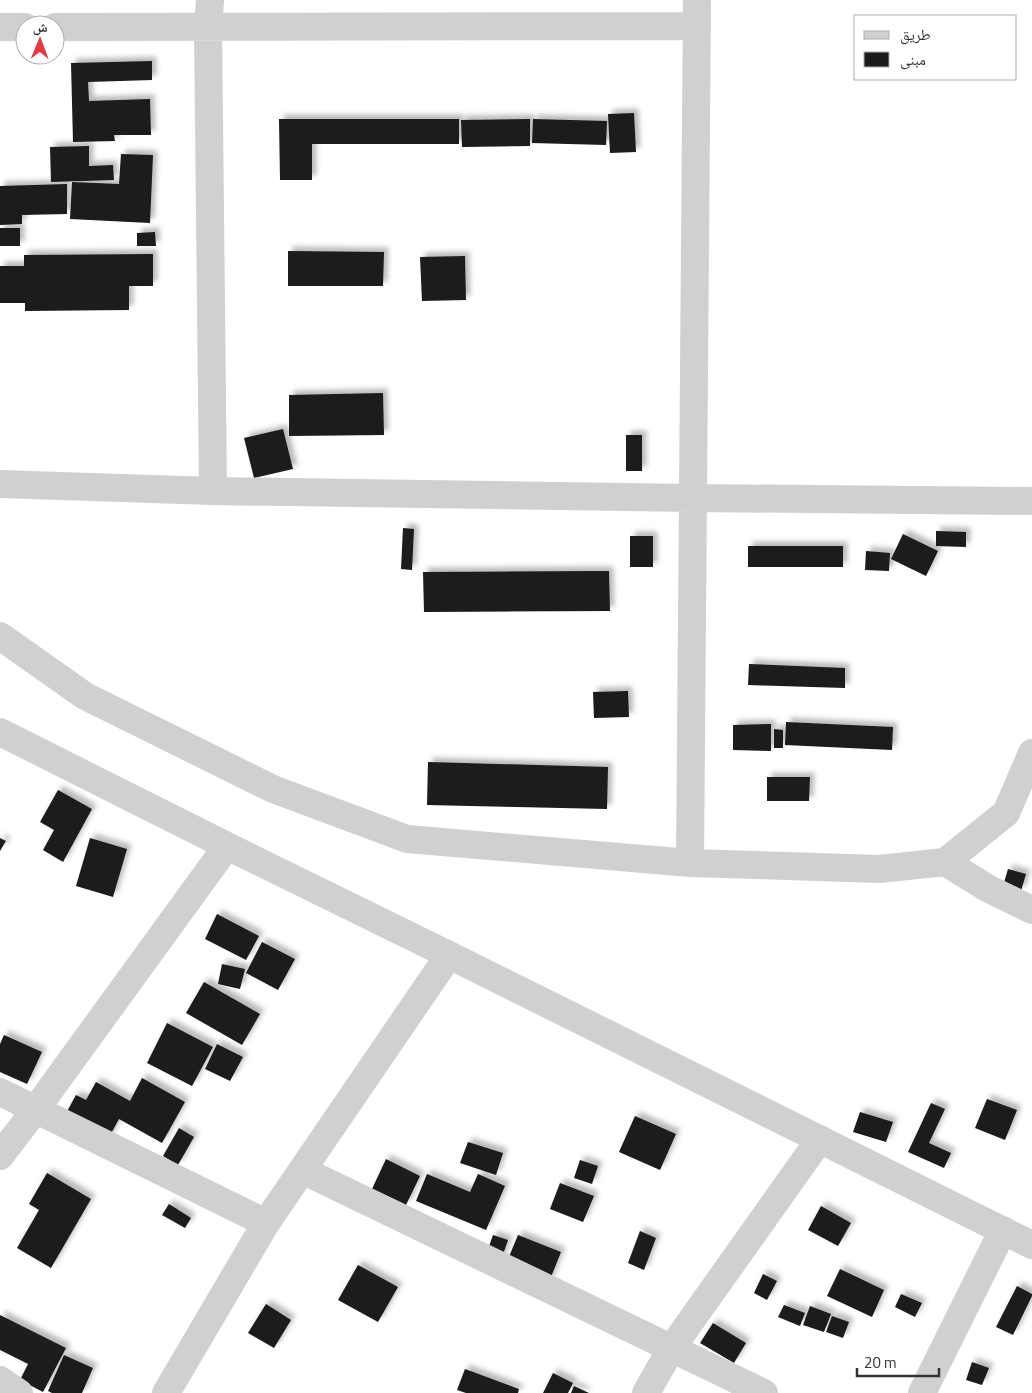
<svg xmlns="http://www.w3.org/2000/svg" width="1032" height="1393" font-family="'Titillium Web','Noto Naskh Arabic',sans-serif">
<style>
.building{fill:#1a1a1a;filter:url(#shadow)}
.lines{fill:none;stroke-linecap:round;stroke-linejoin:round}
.street{stroke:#d0d0d0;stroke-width:28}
</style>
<defs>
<filter id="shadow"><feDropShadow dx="4.5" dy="-4.5" stdDeviation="2.5" flood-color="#0004"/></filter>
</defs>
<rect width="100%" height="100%" fill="#fff"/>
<path class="building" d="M152,61v19l-64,2 1,19 61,-2 1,36h-37l1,6 -42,1 -2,-79z
M634,113l2,39 -26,1 -2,-39z
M279,119h180v25h-147v36h-32z
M530,119v27l-68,1 -1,-27z
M533,119l74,2 -1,24 -74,-2z
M89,146v20l24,-1 1,15 -63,2 -1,-35z
M121,154l32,1 -3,68 -80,-4 2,-37 47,2z
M67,184v30l-45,1v9l-22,1v-39z
M0,228h20v18h-20z
M155,232l1,14h-19v-13z
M288,251l96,1 -1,34h-95z
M153,254v32h-24v24l-104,1v-8h-25v-37h24v-11z
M465,256l1,44 -44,1 -2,-44z
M383,393l1,42 -95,1v-41z
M283,429l10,40 -39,9 -10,-40z
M626,435h16v36h-16z
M403,528l11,1 -2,41 -11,-1z
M936,531l30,1v15l-30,-1z
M903,534l35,17 -12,25 -35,-17z
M630,536h23v31h-23z
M748,546h95v21h-95z
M866,551l24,2 -1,18 -24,-1z
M609,571l1,40 -186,1 -1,-40z
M749,664l96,4v20l-97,-3z
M628,691l1,26 -35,1 -1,-26z
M786,722l107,5 -1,23 -107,-5z
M771,724v27l-38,-1v-25z
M774,729l9,1v18h-9z
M428,762l180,5 -1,42 -180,-4z
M767,777h43l-1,24h-42z
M58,790l34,19 -29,53 -20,-12 11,-20 -14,-8z
M0,838l6,3 -6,10z
M90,838l37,11 -14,48 -37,-11z
M1008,869l18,5 -5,17 -18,-5z
M217,914l42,22 -13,24 -41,-21z
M262,942l33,17 -17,31 -32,-17z
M222,964l23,5 -5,20 -22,-5z
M204,982l56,32 -18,31 -56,-32z
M167,1023l46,24 -21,39 -45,-23z
M4,1035l38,17 -15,32 -27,-12v-28z
M217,1044l26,13 -13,24 -25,-12z
M142,1078l43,24 -23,41 -43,-24 -11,20 -43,-24 11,-20 10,5 10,-18 34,19z
M987,1099l30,11 -12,30 -30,-12z
M931,1103l14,6 -16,34 22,10 -7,15 -36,-16z
M860,1112l33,10 -7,20 -33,-10z
M635,1116l41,18 -16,36 -41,-18z
M179,1128l15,9 -16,28 -15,-9z
M468,1142l35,11 -7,22 -36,-12z
M386,1159l34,17 -14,29 -34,-16z
M580,1160l18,6 -6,18 -18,-6z
M47,1173l44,26 -40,69 -34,-20 22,-38 -10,-6z
M427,1174l43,18 8,-18 27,12 -19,44 -70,-29z
M560,1183l34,13 -11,26 -33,-13z
M169,1204l22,14 -6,10 -23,-13z
M821,1206l30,17 -13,23 -30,-16z
M640,1231l16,7 -12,32 -16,-7z
M493,1235l15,5 -8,23 -15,-5z
M518,1235l43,17 -12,30 -43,-18z
M358,1265l40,22 -20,35 -40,-22z
M840,1269l44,21 -12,27 -45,-21z
M763,1274l14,7 -10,19 -13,-7z
M1017,1286l15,8v2l-19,39 -17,-8z
M901,1294l21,9 -7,14 -20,-10z
M266,1304l25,16 -17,28 -26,-15z
M784,1305l21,8 -5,13 -22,-9z
M810,1306l21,8 -7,18 -21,-7z
M0,1315l66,33 -23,44 -23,-12 8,-16 -28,-14z
M832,1316l17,6 -6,16 -17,-6z
M713,1323l33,20 -12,20 -34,-20z
M64,1355l29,13 -11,25h-30l-4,-2z
M972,1362l17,6 -7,17 -16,-5z
M465,1369l54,20 -1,4h-52l-9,-3z
M553,1373l20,10 -5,10h-25z
M574,1386l15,7h-18z"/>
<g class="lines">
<path class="street" d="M210,0l-2,27 5,464
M0,27h25
M55,27l642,-1
M0,484l213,7 479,7 340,3
M0,636l85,60 188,93 134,50 283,24 189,6 66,-7 61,-49 26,-60
M0,732l227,114 222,109 583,290
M945,862l44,27 43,21
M690,863l7,-863
M0,1092l266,131
M0,1156l36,-47 191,-263
M302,1170l462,223
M0,1380l19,13
M166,1393l100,-170 183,-268
M646,1393l25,-44 149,-210
M922,1393l81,-163"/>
</g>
<rect x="854" y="15" width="162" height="65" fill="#ffffff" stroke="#adadad"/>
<rect x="864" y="31" width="25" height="8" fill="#d0d0d0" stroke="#adadad"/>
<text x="900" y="40" font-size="15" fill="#333333">طريق</text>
<rect x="864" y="52" width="25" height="15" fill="#1a1a1a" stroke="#adadad"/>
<text x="900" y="65" font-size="15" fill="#333333">مبنى</text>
<g transform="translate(40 40) rotate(1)"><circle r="24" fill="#ffffff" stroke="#adadad"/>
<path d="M0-4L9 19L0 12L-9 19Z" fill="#e63946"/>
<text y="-8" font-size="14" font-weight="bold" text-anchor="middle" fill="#333333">ش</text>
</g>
<path d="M857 1368v8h82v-8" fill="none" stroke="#333333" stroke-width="2.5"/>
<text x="864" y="1368" font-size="15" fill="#333333" stroke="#ffffff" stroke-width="4" paint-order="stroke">20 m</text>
</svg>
